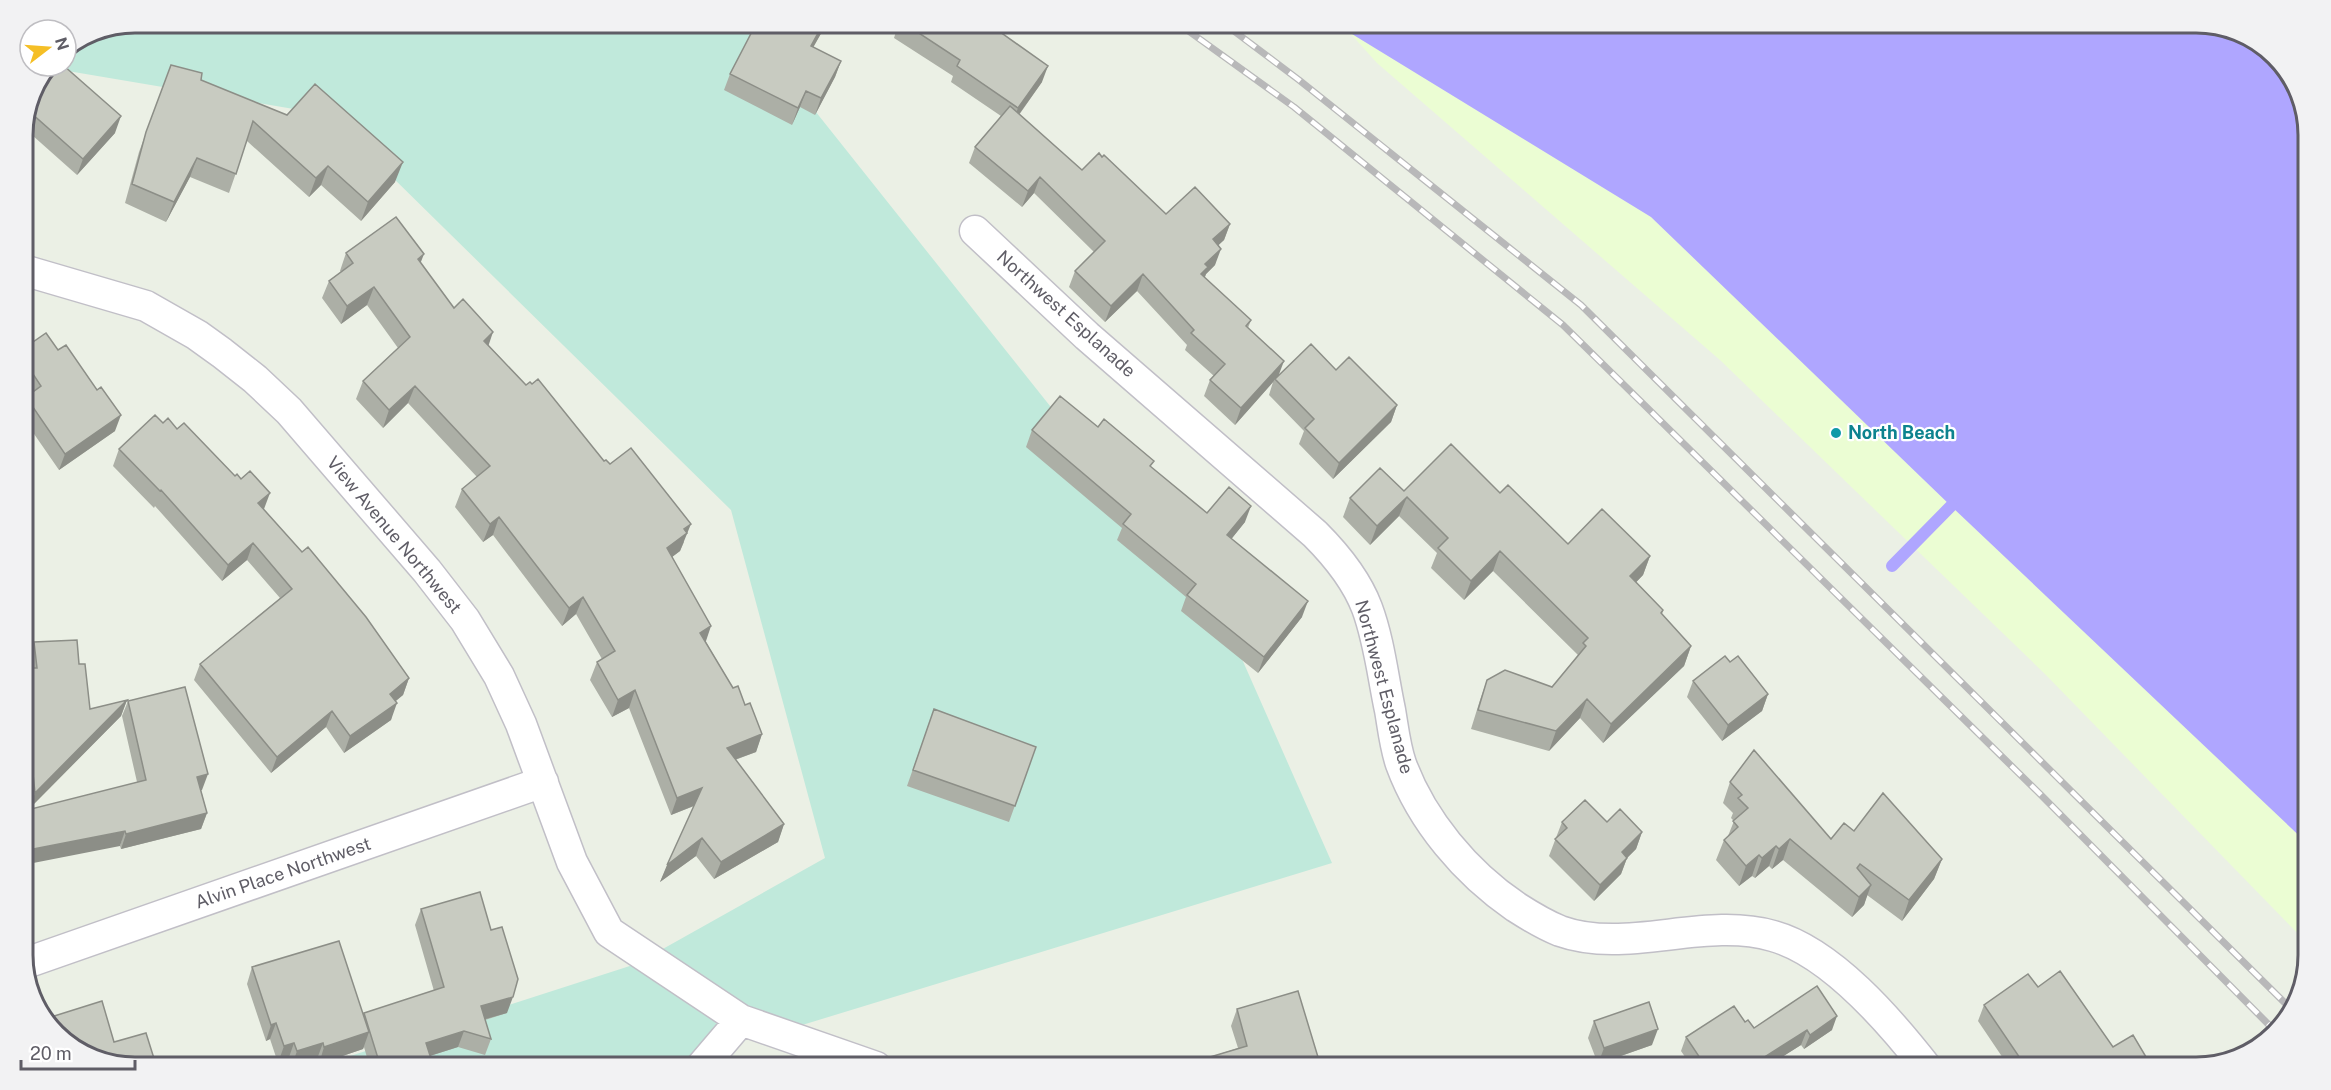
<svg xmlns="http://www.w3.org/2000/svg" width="2331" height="1090" font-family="'Public Sans',sans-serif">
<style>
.green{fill:#c0e9db}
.sand{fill:#ebfdd3}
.water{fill:#afa6ff}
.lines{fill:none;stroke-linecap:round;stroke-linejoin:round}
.stream{stroke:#afa6ff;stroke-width:12}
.minor-casing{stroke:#c1bfc7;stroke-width:33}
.minor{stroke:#fff;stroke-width:30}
.rail-casing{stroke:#b8b8b9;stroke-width:7}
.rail{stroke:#fff;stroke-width:4.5;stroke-dasharray:14;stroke-linecap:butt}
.wall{fill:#acafa6}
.shaded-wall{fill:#8c8e87}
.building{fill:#c8cbc1;stroke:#8c8e87;stroke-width:1.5}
.culture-dot{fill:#0f9aa8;stroke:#fff;stroke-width:2}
.labels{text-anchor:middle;stroke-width:4.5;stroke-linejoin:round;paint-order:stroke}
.street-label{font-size:18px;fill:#5f5d66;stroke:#fff}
.culture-label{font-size:18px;font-weight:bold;fill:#0d838f;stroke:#fff;text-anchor:start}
.rim{fill:none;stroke:#5f5d66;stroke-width:3}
</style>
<rect width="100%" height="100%" fill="#ebf0e5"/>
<path class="green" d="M135,23h610l485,609 102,231 -569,174 -22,-17 -40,47h-385l320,-103 189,-106 -94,-348 -402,-395 -279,-47 16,-2v-17l27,-18z"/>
<path class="sand" d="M1349,32l302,185 300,289 357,338v100l-263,-270 -325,-314 -343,-297z"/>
<path class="water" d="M1334,23h862l43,8 50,41 19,56v716l-357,-338 -300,-289z"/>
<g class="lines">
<path class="stream" d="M1892,566l59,-60"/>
<g class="minor-casing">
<path id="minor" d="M975,231l112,105 228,198c21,21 41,45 52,74 12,32 16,69 23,102 3,17 5,37 11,54 21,57 65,109 115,143 14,9 29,18 44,24 67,24 144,-15 213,5 58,16 117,85 153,131
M23,270l123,36 51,29 25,18 33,26 34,32 138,160 38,49 34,56 22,48 51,138 37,70 132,88 135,47
M23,964l520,-182
M701,1067l40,-47"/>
</g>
<use href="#minor" class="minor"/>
<g class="rail-casing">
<path id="rail" d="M1176,22l118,85 269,218 478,470 233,235
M1222,22l77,58 282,225 710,704"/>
</g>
<use href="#rail" class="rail"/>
</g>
<path class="wall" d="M899,22h87l56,60 -23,33 63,55 20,-13 64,57 64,10 -6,16 -6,5 -3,20 -9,9 -2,4 47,42 -3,8 31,46 57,-4 61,35 -6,17 -58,57 -34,-35 5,-13 -35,-36 4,-13 -38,43 -31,-29 6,-16 4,-4 -29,-26 2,-5 -50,-54 -32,31 -36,-35 6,-16 19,-19 -60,-59 -12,14 -53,-44 6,-16 26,-31 -50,-34 2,-6 -59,-38z
M823,30l-10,17 28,14 -6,16 -20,38 -15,-8 -8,18 -68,-35 6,-16z
M171,65l30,15 194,102 -34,39 -40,-36 -12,12 -62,-56 -18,52 -39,-16 -24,45 -41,-19 14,-51z
M47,76l68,57 -38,42 -54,-48z
M346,253l75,10 33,45 72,77 78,76 6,3 74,78 -4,9 -8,6 34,85 27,46 12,17 17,29 -6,18 -21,8 49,64 -6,18 -64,37 -18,-23 -36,26 34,-76 -23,9 -42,-107 -17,9 -22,-37 7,-18 5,-3 -26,-45 -14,12 -69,-91 -10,7 -28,-35 7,-18 15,-12 -69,-74 -25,25 -27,-29 7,-18 35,-33 -31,-43 -26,19 -19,-26 7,-17 12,-9 -1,-1z
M23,349l92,82 -56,39 -36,-52v-13l3,-8 4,-3 -7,-10z
M163,423l14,6 86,80 146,169 -6,17 -8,6 -4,19 -47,33 -18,-26 -55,46 -77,-93 6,-16 80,-66 -33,-38 -25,21 -67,-75 -1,2 -41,-42 6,-17z
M1098,427l54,41 55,45 38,9 -14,17 71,78 -44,56 -77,-62 5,-14 -69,-57 5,-12 -96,-81 6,-17z
M1404,491l96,2 68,51 82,12 -7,19 -7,7 27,28 -1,4 29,32 -7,20 -81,77 -23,-25 -31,33 -78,-22 9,-29 7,-20 65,7 26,-32 -85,-84 -29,29 -33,-32 6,-15 -38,-37 -29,29 -27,-28 7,-19z
M34,642l45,22 11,45 37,-9 -6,16 -92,93 -6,-59v-71l4,-1 3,-6 -2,-13z
M1730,662l38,32 -6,17 -40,30 -35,-44 6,-16z
M128,701l74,89h-1l6,23 -6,16 -80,20 -1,-3 17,-64 -15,-66z
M934,709l102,38 -27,75 -102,-36z
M1730,782l101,57 23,-8 88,28 -8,20 -32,42 -35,-26 -3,10 -12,12 -69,-57 -11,9 -3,-3 -14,12 -3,-2 -13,10 -23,-26 8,-20 4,-4 6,-15 -3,-3 2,-5 -10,-10z
M1562,822h45l35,10 -6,17 -9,9 -6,16 -27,27 -45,-45z
M421,909l86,104 -22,7 6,19 -6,16 -27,-8 -28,9 4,12h-64l-6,-21 -1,2 -44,15 -2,-5 -25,9h-1l-3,-8 -10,3 -8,-24 -4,2 -19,-57 5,-17 111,48 1,-2 70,-22 -19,-66z
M2038,987l75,60 39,20h-143l-31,-46 6,-16z
M1237,1009l84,58h-115l4,-10 28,-9 -7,-22z
M51,1017l63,25 -22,17 -43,-36z
M1594,1021l58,24 -54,19 -10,-26z
M1745,1022l9,6 78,2 -28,19 -3,-4 -35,22h-74l-11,-16 5,-14z"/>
<path class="shaded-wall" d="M824,22h1l-2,8 -18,32 6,-16z
M841,61l-6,16 -20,38 6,-17z
M1048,66l-6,16 -30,42 6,-16z
M806,91l-6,16 -8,18 6,-17z
M121,116l-6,17 -38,42 6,-16z
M197,158l-7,19 -24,45 8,-20z
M403,162l-8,20 -34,39 7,-19z
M328,166l-7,19 -12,12 7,-19z
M1040,177l-6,16 -12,14 6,-16z
M1230,224l-6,16 -17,16 6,-17z
M1221,249l-6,16 -9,9 -3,9 -2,-9 4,-10z
M424,254l-7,18 1,-13z
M1143,274l-6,17 -32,31 6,-16z
M374,287l-7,18 -26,19 6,-18z
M493,332l-6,18 -3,-9z
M1284,361l-6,16 -3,2 -2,3 -38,43 6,-17z
M415,386l-7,17 -25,25 6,-18z
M1397,405l-6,17 -58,57 6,-16z
M121,415l-6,16 -56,39 6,-16z
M270,493l-6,16 -12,11 6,-17z
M1407,497l-8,19 -29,29 7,-19z
M1251,506l-6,16 -24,30 6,-17z
M499,517l-6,18 -10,7 7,-18z
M691,524l-11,27 -20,15 7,-18 17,-19z
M253,543l-6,17 -25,21 6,-16z
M1500,551l-7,20 -29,29 7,-19z
M1650,556l-7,19 -20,21 7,-20z
M583,597l-7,17 -14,12 7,-18z
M1308,601l-6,16 -44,56 6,-16z
M711,626l-6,18 -5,-11z
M1691,646l-7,20 -81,77 8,-19z
M409,678l-6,17 -19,16 6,-17z
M635,690l-6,18 -17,9 6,-17z
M1768,694l-6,17 -40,30 6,-16z
M1587,699l-7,19 -31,33 7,-20z
M127,700l-6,16 -92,93 6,-16z
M397,703l-6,17 -47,33 6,-17z
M332,711l-6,16 -55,46 6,-16z
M762,734l-6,18 -36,13 7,-17z
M208,774l-6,16 -11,3 6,-16z
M702,788l-6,17 -25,10 6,-17z
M207,813l-6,16 -80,20 5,-15z
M784,824l-6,18 -64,37 7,-17z
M125,831l-5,15 -97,19v-14z
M1642,832l-6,17 -20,20 6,-17z
M702,838l-6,18 -36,26 7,-17z
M1790,839l-7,21 -11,9 7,-20z
M1776,846l-7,20 -14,12 7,-20z
M1759,855l-7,21 -13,10 7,-20z
M1627,858l-6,16 -27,27 6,-16z
M1942,859l-8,20 -32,42 7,-21z
M1871,885l-7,20 -12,12 7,-20z
M513,997l-6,16 -32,9 6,-16z
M1837,1016l-5,14 -28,19 6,-14z
M276,1023l-6,16 -4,2 5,-16z
M1658,1029l-6,16 -54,19 6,-16z
M1807,1030l-6,15 -35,22h-17z
M464,1031l-6,16 -38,12 6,-16z
M369,1032l-6,17 -44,15 5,-17z
M294,1043l-6,17 -10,3 6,-17z
M323,1043l-6,16 -26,9 6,-17z
M1714,1061l-3,6h-6h1z"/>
<path class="building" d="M757,22h67l-13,24 30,15 -20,37 -15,-7 -8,17 -68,-34z
M902,22h84l62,44 -30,42 -61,-42 3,-6z
M171,65l31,8 -1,7 86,35 28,-31 88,78 -35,40 -40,-36 -12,12 -63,-57 -17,53 -39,-16 -23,44 -42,-18 14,-52z
M55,66h9l57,50 -38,43 -53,-47 17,-36z
M1010,106l72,64 17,-17 3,4 2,-2 62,59 29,-27 35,37 -17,15 8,10 -16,15 3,3 -7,7 50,46 -5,6 38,35 -43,47 -31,-28 15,-16 -34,-31 3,-3 -51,-56 -32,32 -36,-35 30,-30 -65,-64 -12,14 -53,-44z
M396,217l28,37 -6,5 36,49 9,-9 30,33 -9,9 42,44 4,-3 2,2 6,-5 66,82 2,-1 4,4 21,-16 60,76 -7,5 3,4 -20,15 44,78 -11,7 33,55 5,-2 7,19 5,-2 12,31 -35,14 57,76 -63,38 -19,-24 -35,27 35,-77 -25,10 -42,-108 -17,10 -21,-38 18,-11 -32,-54 -14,11 -70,-91 -9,7 -28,-35 28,-23 -75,-80 -26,24 -26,-29 47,-44 -36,-50 -27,19 -18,-25 24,-18 -7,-10z
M46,333l12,17 8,-5 31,45 4,-3 20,28 -56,39 -39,-57 15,-11 -18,-27v-10z
M1311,344l25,26 13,-13 48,48 -58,58 -34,-35 9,-9 -39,-40z
M1060,396l38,31 6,-8 50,42 -4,5 57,47 22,-26 22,19 -24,29 81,66 -44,56 -77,-62 9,-11 -73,-60 8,-10 -99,-84z
M155,415l8,8 5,-5 9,11 7,-6 51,53 2,-2 4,5 9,-8 20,22 -12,10 44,49 6,-5 58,70 43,61 -19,16 7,9 -47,33 -18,-25 -55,46 -77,-93 92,-75 -39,-46 -25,22 -67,-75 -1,1 -41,-42z
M1451,444l49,49 8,-8 60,59 34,-35 48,47 -20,20 33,34 -2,3 30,33 -80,78 -24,-25 -31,32 -78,-21 9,-30 18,-10 47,17 34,-41 -3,-3 5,-5 -88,-87 -29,30 -33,-33 10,-10 -41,-41 -30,29 -27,-28 30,-30 24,23z
M77,640l2,24h6l5,45 37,-9 -92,93 -12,-114 8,-1v-10h6l-3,-26z
M1725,656l5,6 8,-6 30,38 -40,31 -35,-44z
M185,687l23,87 -11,3 10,36 -81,21 -1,-3 -102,20v-40l123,-31 -18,-79z
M934,709l102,38 -21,59 -102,-36z
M1754,750l77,89 13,-16 10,8 29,-38 59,66 -33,41 -49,-36 -3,4 14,17 -12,12 -69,-58 -11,10 -3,-3 -14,12 -3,-3 -13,11 -22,-26 14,-13 -5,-6 15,-13 -10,-10 4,-3 -12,-13z
M1585,800l22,22 13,-13 22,23 -20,20 5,6 -27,27 -45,-46 12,-11 -5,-6z
M480,892l11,38 11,-3 16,52 -5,18 -32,9 10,33 -27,-8 -38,12 8,25h-53l-17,-55 80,-26 -23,-78z
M339,941l30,91 -45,15 -1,-4 -26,8 -3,-8 -10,3 -8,-23 -5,2 -19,-58z
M2060,971l53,76 20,-12 19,32h-126l-42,-62 44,-31 10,13z
M1817,986l20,30 -27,19 -3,-5 -58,37h-31l-4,-6 -8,6 -20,-30 48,-31 11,16 3,-2 6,8z
M1298,991l23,76h-108l-3,-10 37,-11 -10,-37z
M102,1001l12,41 32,-9 11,35h-22l-43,-9 -39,-32h1l-3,-10z
M1649,1002l9,27 -54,19 -10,-27z"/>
<circle class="culture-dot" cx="1836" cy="433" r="6"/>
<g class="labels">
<g class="street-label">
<text transform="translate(1066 314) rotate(42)" y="6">Northwest Esplanade</text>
<text transform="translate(394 535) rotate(50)" y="6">View Avenue Northwest</text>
<text transform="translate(1384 687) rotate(75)" y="6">Northwest Esplanade</text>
<text transform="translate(283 873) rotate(-19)" y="6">Alvin Place Northwest</text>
</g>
<g class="culture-label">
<text x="1848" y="439">North Beach</text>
</g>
</g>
<path d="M0 0H2331V1090H0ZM135 33H2196A102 102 0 0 1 2298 135V955A102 102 0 0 1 2196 1057H135A102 102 0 0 1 33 955V135A102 102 0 0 1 135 33Z" fill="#f2f2f3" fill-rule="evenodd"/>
<path class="rim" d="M135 33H2196A102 102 0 0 1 2298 135V955A102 102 0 0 1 2196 1057H135A102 102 0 0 1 33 955V135A102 102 0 0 1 135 33Z"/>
<g transform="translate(48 48) rotate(73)"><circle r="28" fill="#ffffff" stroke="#bfbec2" stroke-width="1.5"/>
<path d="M0-4.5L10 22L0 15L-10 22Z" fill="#f5bf26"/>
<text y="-9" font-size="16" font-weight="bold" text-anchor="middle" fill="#5f5d66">N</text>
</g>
<path d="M21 1060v9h114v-9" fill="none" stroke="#5f5d66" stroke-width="3"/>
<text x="30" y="1060" font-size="18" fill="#5f5d66" stroke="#ffffff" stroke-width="4.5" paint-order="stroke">20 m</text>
</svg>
